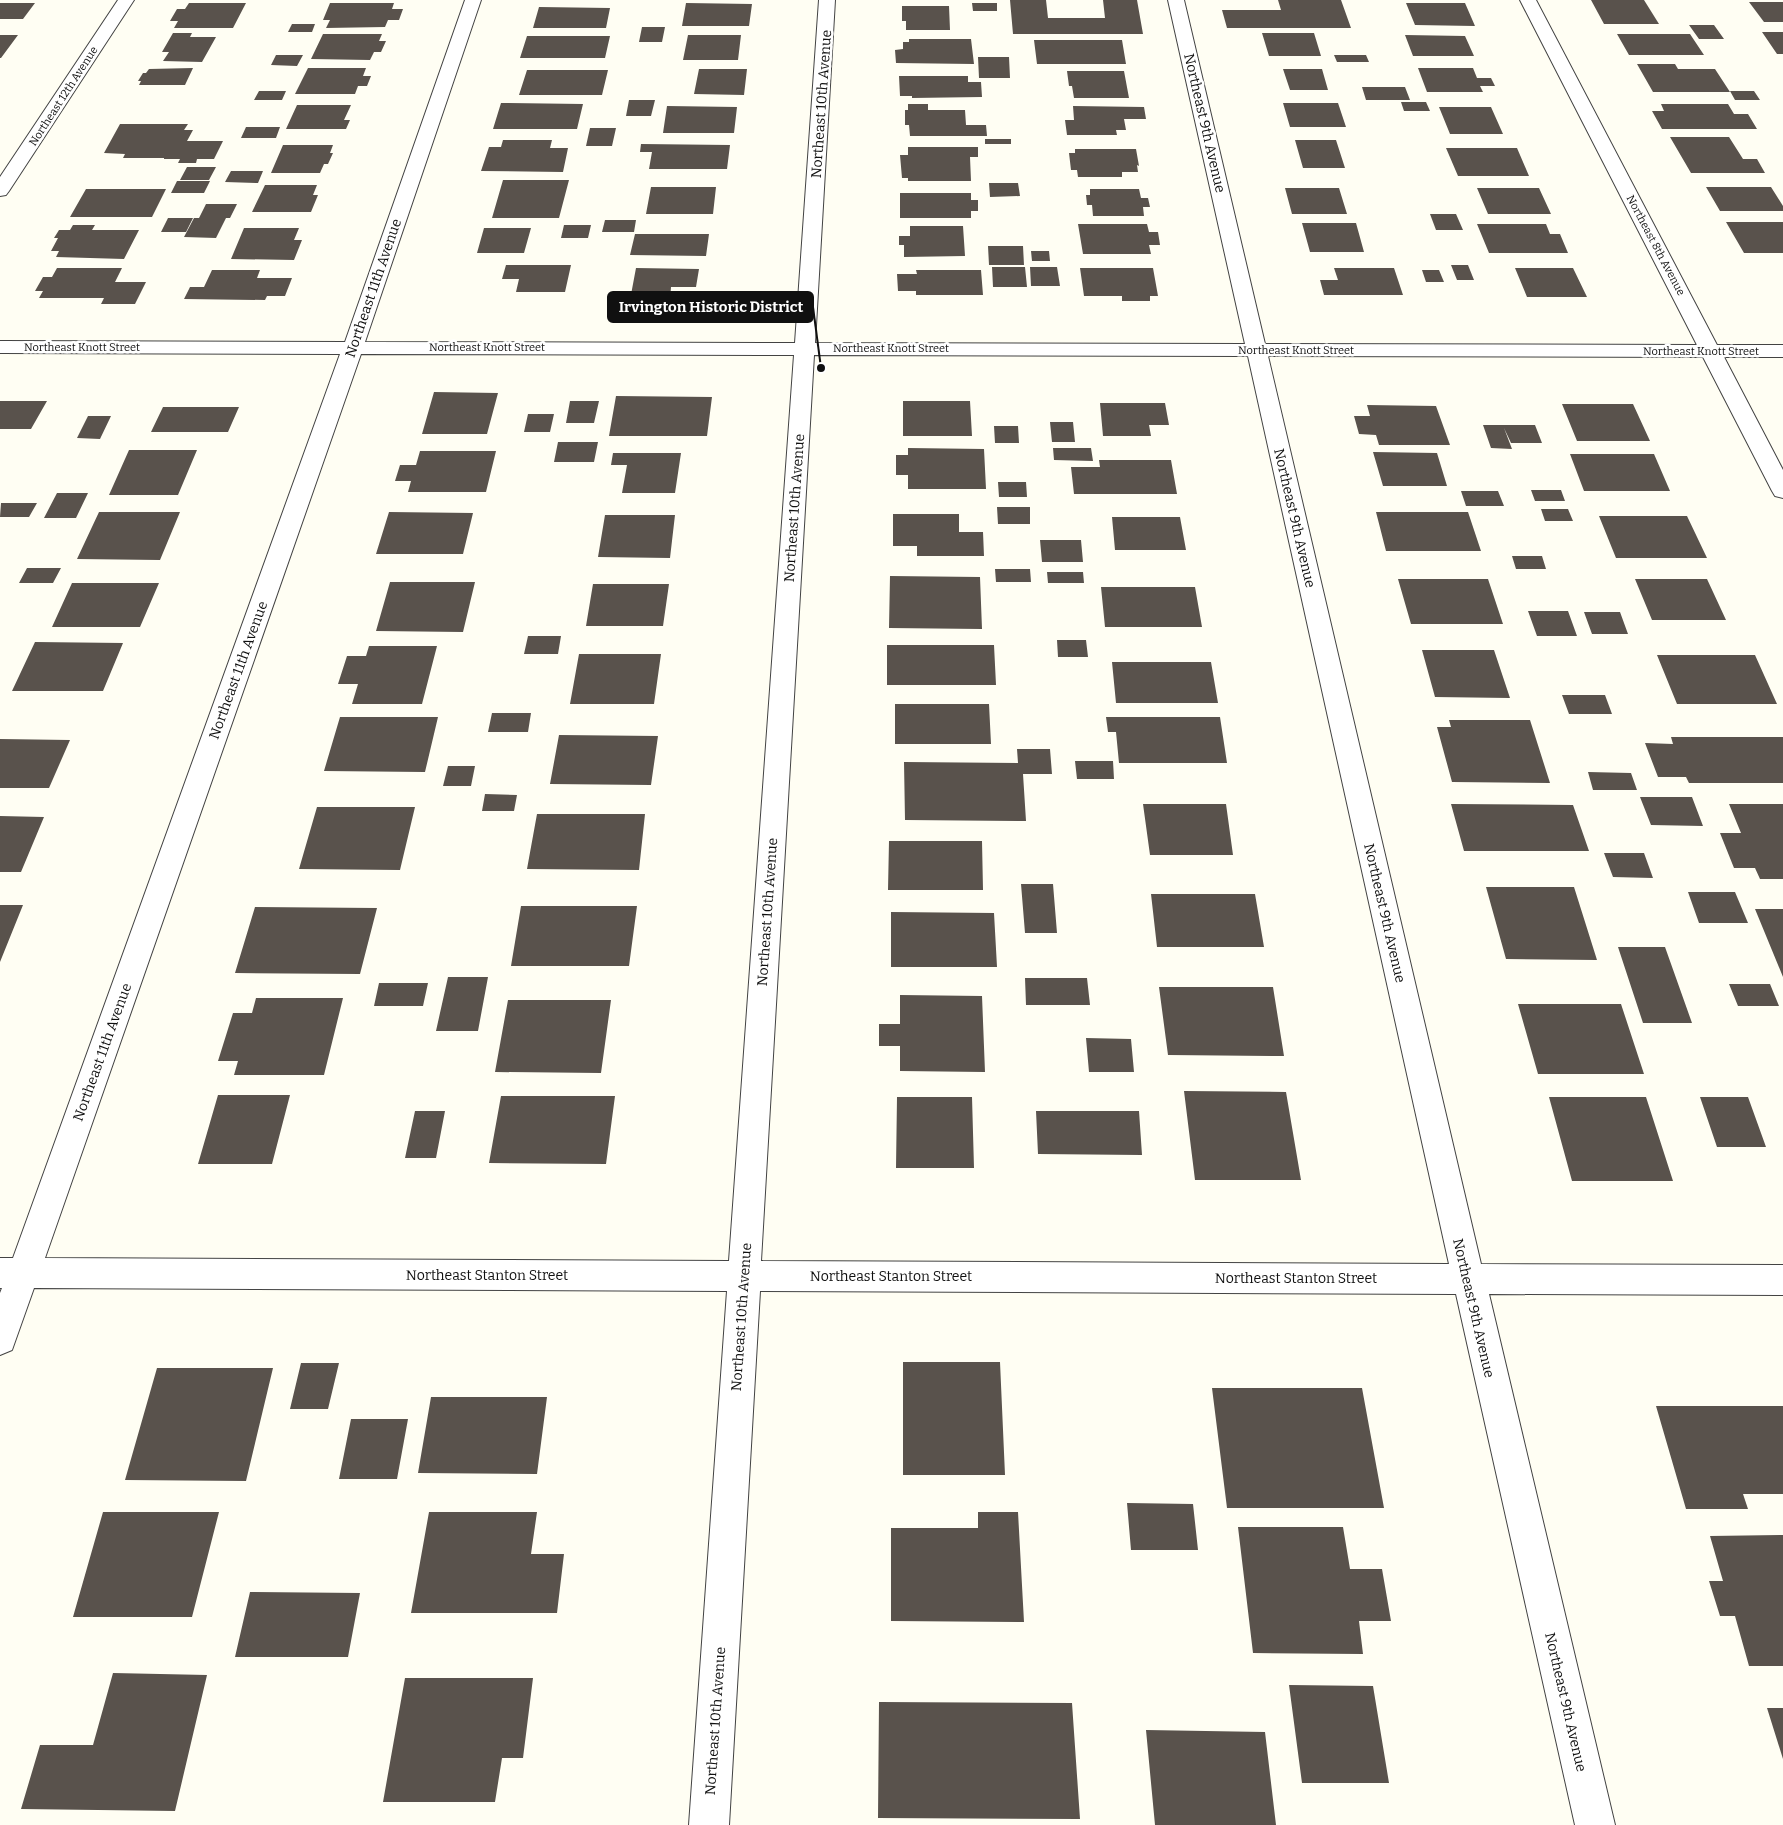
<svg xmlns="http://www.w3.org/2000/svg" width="1783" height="1825" font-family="Bitter,serif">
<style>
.building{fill:#59524c}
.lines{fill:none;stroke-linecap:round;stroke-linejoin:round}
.minor-casing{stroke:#434343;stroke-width:2}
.minor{fill:#fff;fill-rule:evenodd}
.labels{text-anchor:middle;stroke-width:5;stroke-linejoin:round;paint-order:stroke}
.far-street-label{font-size:11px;fill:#101010;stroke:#fff}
.street-label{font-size:14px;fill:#101010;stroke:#fff}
.leader{fill:none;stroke:#101010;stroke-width:2}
.callout-dot{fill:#101010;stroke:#fff;stroke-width:2}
.callout{fill:#101010;stroke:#101010;stroke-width:2}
.callout-label{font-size:15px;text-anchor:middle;font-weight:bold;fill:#fff}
</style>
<rect width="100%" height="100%" fill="#fffef3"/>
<path class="building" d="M1010,0h36l2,18h57l-2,-18h34l6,34h-130z
M1278,0h63l10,28h-124l-5,-18h59z
M1591,0h53l15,24h-55z
M1749,2h34v20h-19z
M0,3h35l-12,16h-23z
M189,3h57l-13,25h-59l4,-7h-8l7,-12h8z
M330,3h64l-2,6h11l-4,11h-11l-3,7 -59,1 4,-8h-7z
M686,3l66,1 -3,22h-67z
M972,3h25v8h-24z
M1406,3h59l10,23 -60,-1z
M902,6h47l1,24h-44v-9h-4z
M539,7l71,1 -4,20h-73z
M292,24h23l-3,8h-24z
M1689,25h25l10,14h-25z
M642,27h23l-3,15h-23z
M1762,32h21v22h-6z
M173,33h19l-2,4h26l-14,25 -39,-1 6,-9h-7z
M1262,33h52l7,23h-52z
M323,34h59l-3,7h7l-5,11h-7l-4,8 -59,-1z
M1617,34h73l14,21h-75z
M0,35h18l-17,23h-1z
M688,35h53l-3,25h-55z
M1405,35l60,1 9,20h-61z
M527,36h83l-5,22h-85z
M909,39h62l3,25 -78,-1 -1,-13 8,-1v-7h6z
M1034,40h88l4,24h-89z
M276,55h27l-6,11 -26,-1z
M1334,55h32l3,7h-32z
M978,57h31l1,21h-31z
M1637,64h38l3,5h37l15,23h-77z
M193,68l-8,17h-46l2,-4h-3l5,-8h3l3,-4z
M308,68h58l-3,8h8l-4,10h-9l-3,8h-60z
M1418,68h55l4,10h14l4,8h-15l3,6h-56z
M699,69h48l-3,26 -50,-1z
M1283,69h39l6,21h-38z
M527,70h81l-6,25h-83z
M1067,71h57l5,27h-55l-2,-12h-3z
M899,76h69v6h13l1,15 -70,1v-2h-12z
M1362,87h43l5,13h-44z
M259,91h27l-4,9h-28z
M1730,91h24l6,9h-25z
M629,100h26l-4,16h-25z
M1401,102h25l4,9h-26z
M501,103l82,1 -6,25h-84z
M1283,103h55l8,24h-56z
M908,104h20v6h37l1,15h20l1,11h-77l-1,-11h-4v-15h3z
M1661,104h67l6,10h14l9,15h-95l-10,-18h12z
M297,105h54l-7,15h6l-4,9h-60z
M667,106l70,1 -3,26h-71z
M1073,106l71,1 2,12h-22l2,11h-10l1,5h-50l-2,-15h9z
M1439,107h52l12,27h-53z
M120,124h68l-4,6h9l-6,11h36l-9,18h-17l-1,4h-18l2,-4h-16v-1h-41l2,-4 -21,-1z
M246,127h34l-4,11h-35z
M590,128h26l-4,18h-26z
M1670,137h59l14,22h14l8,14h-74z
M985,139h26v5h-26z
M503,140h49l-2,8h18l-5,24 -82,-1 8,-24h12z
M1295,140h41l9,28h-42z
M641,144l89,1 -3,24h-78l3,-17h-12z
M283,145h50l-3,8h3l-5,11h-4l-4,9h-49z
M908,147h70v10h-8l1,24h-63v-3h-6l-2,-23h8z
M1446,148h71l12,28h-71z
M1075,149h61l3,17 -2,-1 1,7h-16v5h-44l-1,-7h-6l-2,-17h6z
M187,167h29l-7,13h-29z
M231,171h32l-5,12 -33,-1z
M503,180h66l-10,38h-67z
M177,181h33l-6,12h-33z
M989,183h29l2,13 -30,1z
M265,185h52l-4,10h5l-7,17h-59z
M651,187h65l-3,27h-67z
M1706,187h65l12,19v5h-63z
M1285,188h54l8,26h-55z
M1477,188h62l12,26h-63z
M86,189h80l-14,28h-82z
M1090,189h49l2,9h7l2,9h-7l1,9h-51l-1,-11h-5l-1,-10h4z
M900,193h71v7h7v11h-7v7h-71z
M206,204h31l-7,14h-4l-10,20 -32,-1 10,-19h5z
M1430,214h26l7,16h-27z
M168,218h25l-7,14h-25z
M605,220h31l-2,12h-32z
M1726,222h57v31h-39z
M1302,223h54l8,29h-54z
M1078,224h69l2,8h9l2,13h-11l2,9h-68z
M1477,224h69l4,10h10l8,19h-79z
M73,225h22l-3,5h47l-15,29 -68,-2 3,-6h-8l7,-13h-4l5,-8h11z
M564,225h27l-3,13h-27z
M910,226h53l2,30 -61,1v-12h-5v-9h11z
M244,228h55l-5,12h8l-8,20 -63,-1z
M484,228h47l-7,25h-47z
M635,234h74l-3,22 -76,-1z
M988,246h35l1,19h-35z
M1031,251h18l1,10h-18z
M506,265h65l-6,27h-49l3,-13h-17z
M1451,265h17l6,15h-17z
M992,267h33l2,20h-34z
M1030,267h27l3,19h-29z
M57,268h65l-7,14h31l-11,22h-34l3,-6h-65l4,-7h-8l8,-14h9z
M636,268l63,1 -3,18h-25l-1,13h-40z
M1080,268h73l5,28h-8v5h-28v-5h-38z
M1334,268h60l9,27h-79l-4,-15h18z
M1515,268h58l14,29h-60z
M212,270h48l-3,8h35l-7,18h-18l-2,4 -81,-1 6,-12h14z
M916,270h65l2,25h-67v-4h-18l-1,-17h20z
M1422,270h17l5,12h-18z
M434,392l64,1 -11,41h-65z
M616,396l96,1 -5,39h-98z
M0,401h47l-16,28h-31z
M570,401h29l-5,22h-28z
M903,401h67l2,35h-69z
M1100,403h65l4,22h-20l2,11h-48z
M1562,404h71l17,37h-73z
M1367,405l69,1 14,39h-71l-3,-10 -17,-1 -5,-18h16z
M163,407h76l-11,25h-77z
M528,414h26l-4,18h-26z
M88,416h23l-11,23 -23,-1z
M1050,422h23l2,20h-23z
M1483,425h52l7,18h-31l-7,-15 8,21 -21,-1z
M994,426h24l1,17h-24z
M558,442h40l-4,20h-40z
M908,448l76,1 2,40h-78v-14h-12v-20h12z
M1053,448h38l2,13 -39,-1z
M129,450h68l-19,45h-69z
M420,451h76l-10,41h-78l3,-11h-16l5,-16h16z
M1373,452l64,1 10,33h-64z
M613,453h68l-6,40h-53l5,-28h-16z
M1570,454h84l16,37h-86z
M1099,460h72l6,34h-103l-3,-27h29z
M998,482h28l1,15h-28z
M1531,490h30l4,11h-30z
M1461,491h37l6,15h-38z
M57,493h31l-12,25h-32z
M1,503h36l-8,14h-29z
M997,507h33v17h-32z
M1541,509h27l5,12h-28z
M99,512h81l-20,48 -83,-1z
M389,512l84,1 -10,41h-87z
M1376,512h92l13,39h-95z
M893,514h66v18h24l1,24h-67v-10h-24z
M605,515h70l-5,43 -72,-1z
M1599,516h88l20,42h-91z
M1112,517h68l6,33h-71z
M1040,540h41l2,22h-41z
M1512,556h30l4,13h-30z
M27,568h34l-8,15h-34z
M995,569h35l1,13h-35z
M1047,572h36l1,11h-36z
M890,576l90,1 2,52 -93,-1z
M1398,579h90l15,45h-92z
M1635,579h72l19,41h-74z
M390,582h85l-12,50 -87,-1z
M72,583h87l-19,44h-88z
M593,584h76l-6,42h-77z
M1101,587h94l7,40h-97z
M1528,611h40l9,25h-40z
M1584,612h36l8,22h-36z
M528,636h33l-3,18h-34z
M1057,640h29l2,17h-30z
M35,642l88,1 -20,48h-91z
M887,645h107l2,40h-109z
M369,646h68l-15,58h-70l6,-20h-20l9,-28h19z
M1422,650h72l16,48 -75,-1z
M579,654h82l-7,50h-84z
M1657,655h98l22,49h-100z
M1112,662h99l7,41h-102z
M1562,695h43l7,19h-43z
M895,704h94l2,40h-96z
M492,713h39l-3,19h-40z
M340,717h98l-13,55 -101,-1z
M1106,717h114l7,46h-108l-3,-31h-8z
M1449,720h81l20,63 -98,-1 -15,-55h14z
M559,735l99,1 -7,49 -101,-1z
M1671,737h112v46h-94l-3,-6h-28l-13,-34 28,1z
M0,739l70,1 -21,48h-49z
M1017,749h33l2,25h-29l3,47 -121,-1 -1,-58 114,1z
M1075,761h38l1,18h-37z
M448,766h27l-4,20h-28z
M1588,772l43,1 6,17h-44z
M485,794l32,1 -3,16h-32z
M1640,797h52l11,29 -52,-1z
M1143,804h83l7,51h-83z
M1451,804l122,1 16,46h-125z
M1729,804h54v75h-23l-5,-11h-21l-14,-35h21z
M317,807h98l-15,63 -101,-1z
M537,814h108l-6,56 -112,-1z
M0,816l44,1 -23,55h-21z
M889,841h93l1,49h-95z
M1604,853h40l9,25 -40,-1z
M1021,884h32l4,49h-32z
M1486,887h88l23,73 -91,-1z
M1688,892h47l13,31h-49z
M1151,894h104l9,53h-107z
M0,905h23l-23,57z
M521,906h116l-8,60h-118z
M255,907l122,1 -17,66 -125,-1z
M1755,909h28v68z
M891,912l103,1 3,54h-106z
M1618,947h47l27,76h-49z
M448,977h40l-10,54h-42z
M1025,978h62l3,27h-64z
M379,983h49l-5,23h-49z
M1729,984h41l9,22h-41z
M1159,987h114l11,69 -116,-1z
M900,995l82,1 3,76 -85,-1v-25h-21v-22h21z
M256,998h87l-19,77h-90l4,-14h-20l15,-48h19z
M508,1000h103l-10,73 -106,-1z
M1518,1004h103l23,70h-106z
M1086,1038l45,1 3,33h-45z
M1184,1091l102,1 15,88h-106z
M218,1095h72l-18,69h-74z
M501,1096h114l-9,68 -117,-1z
M897,1097h75l2,71h-78z
M1549,1097h97l27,84h-101z
M1700,1097h48l18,50h-49z
M415,1111h30l-9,47h-31z
M1036,1111h103l3,44 -104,-1z
M903,1362h97l5,113h-102z
M301,1363h38l-11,46h-38z
M157,1368h116l-27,113 -121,-1z
M1212,1388h150l22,120h-157z
M431,1397h116l-10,77 -119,-1z
M1656,1406h127v88h-40l5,15h-62z
M351,1419h57l-11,60h-58z
M1127,1503l66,1 5,46h-67z
M103,1512h116l-27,105h-119z
M429,1512h108l-6,42h33l-7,59h-146z
M978,1512h40l6,110 -133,-1v-93h87z
M1238,1527h105l7,42h32l9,52h-32l4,33 -110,-1z
M1783,1535v131h-34l-14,-50h-15l-11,-35h14l-13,-45z
M250,1592l110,1 -12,64h-113z
M113,1673l94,2 -32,136 -154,-2 19,-64h53z
M405,1678h128l-10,80h-21l-7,44h-112z
M1289,1685l84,1 16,97h-87z
M879,1702l193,1 8,116 -202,-1z
M1767,1708h16v51z
M1146,1730l119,2 11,93h-121z"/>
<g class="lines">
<g class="minor-casing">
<path id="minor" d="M118,0h16l-125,191 -3,4 -6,1v-19z
M465,0h16l-116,342 430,1 24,-343h16l-20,343 430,1 -77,-344h16l81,344 432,1 -177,-345h16l181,345h66v12h-59l59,113v28l-8,-2 -3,-5 -69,-134 -435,-1 213,908 302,1v30l-294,-1 126,531h-40l-119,-531 -696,-3 -31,534h-40l38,-534 -693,-3 -22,62 -12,5v-62l2,-5h-2v-30h13l327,-904 -340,-1v-12l345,1zM361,354l433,1 -65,906 -684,-3zM814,355l434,1 201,908 -688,-3z"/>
</g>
<use href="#minor" class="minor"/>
</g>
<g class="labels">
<g class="far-street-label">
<text transform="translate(63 96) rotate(-57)" y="4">Northeast 12th Avenue</text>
<text transform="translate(1656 245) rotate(62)" y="4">Northeast 8th Avenue</text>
<text x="82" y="351">Northeast Knott Street</text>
<text x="487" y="351">Northeast Knott Street</text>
<text x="891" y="352">Northeast Knott Street</text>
<text x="1296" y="354">Northeast Knott Street</text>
<text x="1701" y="355">Northeast Knott Street</text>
</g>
<g class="street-label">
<text transform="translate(821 104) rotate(-86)" y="5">Northeast 10th Avenue</text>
<text transform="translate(1205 123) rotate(77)" y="5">Northeast 9th Avenue</text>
<text transform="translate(373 288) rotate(-71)" y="5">Northeast 11th Avenue</text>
<text transform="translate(794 508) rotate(-86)" y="5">Northeast 10th Avenue</text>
<text transform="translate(1295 518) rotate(77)" y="5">Northeast 9th Avenue</text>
<text transform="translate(238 670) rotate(-70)" y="5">Northeast 11th Avenue</text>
<text transform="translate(767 912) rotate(-86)" y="5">Northeast 10th Avenue</text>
<text transform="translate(1385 913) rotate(77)" y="5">Northeast 9th Avenue</text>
<text transform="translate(102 1052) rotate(-70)" y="5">Northeast 11th Avenue</text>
<text x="487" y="1280">Northeast Stanton Street</text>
<text x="891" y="1281">Northeast Stanton Street</text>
<text x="1296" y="1283">Northeast Stanton Street</text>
<text transform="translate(1474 1308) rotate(77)" y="5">Northeast 9th Avenue</text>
<text transform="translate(741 1317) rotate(-86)" y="5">Northeast 10th Avenue</text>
<text transform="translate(1566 1702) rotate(77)" y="5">Northeast 9th Avenue</text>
<text transform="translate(715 1721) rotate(-86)" y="5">Northeast 10th Avenue</text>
</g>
</g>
<path class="leader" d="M821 368L813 307"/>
<circle class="callout-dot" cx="821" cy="368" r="5"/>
<rect class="callout" x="608" y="292" width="205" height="30" rx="5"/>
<g class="callout-label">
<text x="711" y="312">Irvington Historic District</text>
</g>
</svg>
